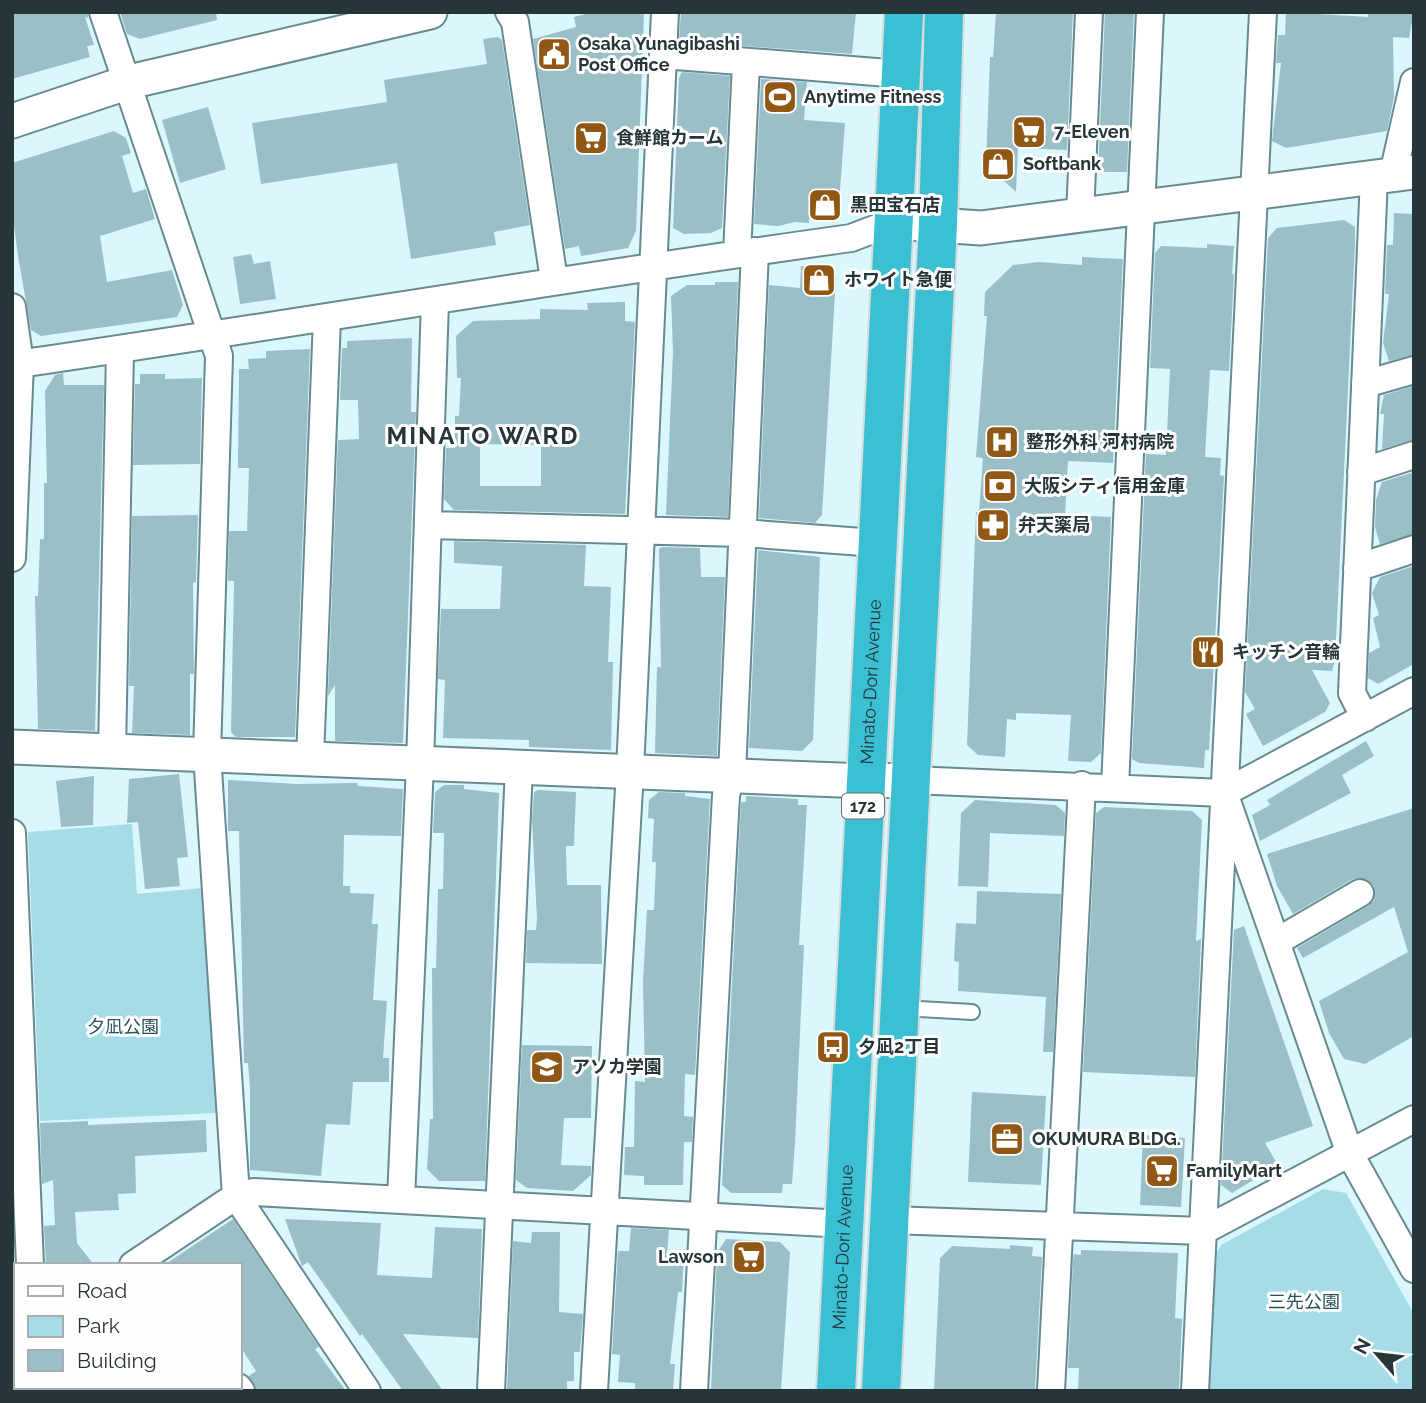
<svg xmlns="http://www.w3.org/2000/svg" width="1426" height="1403" font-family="Raleway,'Noto Sans JP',sans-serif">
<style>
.green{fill:#a6dce8}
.building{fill:#9bbfc7;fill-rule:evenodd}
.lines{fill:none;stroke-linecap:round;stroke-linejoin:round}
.service-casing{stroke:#688a91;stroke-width:18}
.minor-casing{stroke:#688a91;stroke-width:30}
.tertiary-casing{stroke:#688a91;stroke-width:37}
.trunk-casing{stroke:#d8dbdb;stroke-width:42}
.service{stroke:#fff;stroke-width:14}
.minor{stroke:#fff;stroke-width:26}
.tertiary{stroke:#fff;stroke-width:33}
.trunk{stroke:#3abfd3;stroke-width:38}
.labels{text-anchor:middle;stroke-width:6;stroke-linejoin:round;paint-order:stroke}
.shield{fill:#fefefe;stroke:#677173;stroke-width:2}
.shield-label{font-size:16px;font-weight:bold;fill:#263538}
.poi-label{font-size:18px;font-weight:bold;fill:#263538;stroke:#fefefe;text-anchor:start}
.street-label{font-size:18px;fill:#263538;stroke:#fefefe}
.park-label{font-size:18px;fill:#27515a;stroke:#fefefe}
.district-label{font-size:24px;font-weight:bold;letter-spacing:2px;fill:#263538;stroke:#fefefe}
</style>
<rect width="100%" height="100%" fill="#daf7fd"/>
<path class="green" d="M132,824l5,70 65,-6 15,225 -177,8 -12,-289z
M1323,1189l23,4 68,121v77h-206l6,-134 7,-12z"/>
<path class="building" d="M12,12h76v6l-3,-1 9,28 -7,1 3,11 -78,22z
M120,12h96l1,8 -77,19 -13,-5z
M593,12h51l-8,219 -8,17 -47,8 -2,-10 -14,3 -32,-210 43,-12 -2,-10z
M681,12h175l-4,42 -173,-13z
M996,12h77l-6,138 -49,-2 -2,44 -30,-28 4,-107h3z
M1105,12h29l-7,160h-29z
M1286,12l82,5v-5h46l-5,26 -16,-1 1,60 -7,34 -101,17 -14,-7 9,-78h-5l2,-28h7z
M498,37l4,3 28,185 -36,7 2,13 -85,14 -14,-96 -136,21 -9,-61 135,-21 -3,-22 103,-16 -4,-25z
M682,72l48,4 -8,152 -11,5 -27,1 -11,-6 6,-150z
M761,79l46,3 -3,38 41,3 -6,80 -13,17 -17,-1v4l-14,-1 -17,4 -24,-2z
M208,107l18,62 -46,14 -18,-63z
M114,131l12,7 5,15 -9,3 11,37 13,-4 9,30 -55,17 7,46 65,-12 11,35 -6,12 -136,19 -10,-6 -13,-74 -6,-46v-47z
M1394,213l20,1v141l-25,6 -6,-18 6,-49h-4l2,-49h6z
M1344,220l11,7v16l-20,417 -3,11 -20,-1 18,33 -5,9 -62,34 -17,-32 9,-5 -10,-17 23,-454 9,-10z
M1207,244l27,2 -2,29 2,-2 -5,98 -19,-1 -5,87 16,1 -1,17 4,1 -15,274h-4l-1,18 -65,-5 -7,-4 14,-305 20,1 4,-86 -20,-1 5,-115 6,-7 46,2z
M251,254l3,10 16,-3 6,38 -36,5 -7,-47z
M1082,257l41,2 -10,204 -45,-2 -3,54 46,2 -10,236 -10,9 -23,-1 3,-46 -55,-2v7l-9,-1 -2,38 -27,-2 -11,-10 9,-233h3l4,-54 -7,-1 11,-141h-3l1,-24 28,-27 25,-3 44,3z
M801,266l26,2 9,8 -14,239 -7,8 -56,-5 10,-233 31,3z
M715,282h23l-10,235 -62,-2 7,-163 -2,-56 16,-11h28z
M625,302v19l10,1 -10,192 -171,-4 -10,-11 2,-51h9v-32h4l2,-38h-4l-1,-42 17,-15 67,-2v-10l48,1 -1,-7zM480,444l61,1v41h-61z
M412,338l-1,74h5l-13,331 -68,-2v-56l-7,11 10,-256 21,-1 -1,-39h-18l2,-52h5v-7z
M310,349l-15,388h-59l-5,-5 3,-151h-6l1,-50h18l2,-63h-11l1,-99h10l-1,-10 18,-1v-7z
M63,373l1,12h40l-9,346 -57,-2 -3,-133h3l2,-57h4v-56h3l-2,-92 10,-16z
M140,374h25v5l37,-1 -2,86 -67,1 2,-81h5z
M1414,386v54l-32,9 2,-35h-4l4,-19z
M1414,472v62l-34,10 -5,-17 1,-27 6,-18z
M198,515l-2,67 -3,1 1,91h-4v61l-58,-2 2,-47h-5l3,-170z
M454,541l132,4 -2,41 27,1 -3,75h5l-2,88 -82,-3v-7l-86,-2 2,-58 -7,-1 3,-70h59l2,-43 -48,-3z
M662,547l38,1 1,29h24l-8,179 -62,-3 2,-86h4l-2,-118z
M758,550l62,7 -7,183 -11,11 -53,-3z
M1414,566v98l-36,20 -10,-6 1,-25 11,-6 -7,-29 6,-3 -7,-22 8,-16z
M1366,741l8,15 -32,19 9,18 -91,48 -8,-26 18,-10 -3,-5z
M179,774l9,83 -11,1 3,28 -35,3 -7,-67 -11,1 2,-44z
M94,776l-1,49 -32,2 -5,-46z
M228,780l69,4 60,-1 1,3 45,3 -2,47 -57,-1 -1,51h7v7l24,1 -2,30h6l-5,76 14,1 -4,57h6v24h-36l-3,43 -24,-1 -5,52 -71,-6v-81l-2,-26h-4l-5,-232h-11z
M444,785h20v4l35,4 -14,388h-46l-12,-12 3,-50h3l-1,-151h4l2,-79h5l1,-56h-11l2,-41z
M538,790l38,2 -2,54h-8l1,39h34l1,79 -76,-1 1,-33h9l1,-11 -5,-99 2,-28z
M659,792l26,1v3l25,3 -15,276 -10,-1 -1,42 9,1 -1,25h-8l-1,43h-39v-9l-20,-1 1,-28h9l1,-66 10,1 -2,-101 4,-71h7l2,-48h-4l2,-43 -6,-1 1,-18z
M746,796l52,3v6h9l-8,140h5l-9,198 -3,41h-9l-1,9h-51l-9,-8 19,-383h5z
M975,800l81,5 9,8 -1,23 -74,-3 -2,54 -30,-1 3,-73z
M1104,807l88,4 10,9 -6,121 5,-2 -6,138 -112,-5 13,-259z
M1414,808v228l-49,28 -21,-5 -15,-26 -10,-32 89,-49 -14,-45 -91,51 -6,-10 71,-42 6,-6v-14l-7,-7h-14l-60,35 -16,-28 -10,-32z
M977,891l84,3 -8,158h-10l3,-55 -88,-6 1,-29 -5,-1 2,-38 20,1z
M1244,926l69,200 -48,17 13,22 -46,28 -11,-8 13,-255z
M522,1045l70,1 -1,72h-27l-3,47 30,1v9l-18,16 -46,-3 -11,-8z
M972,1092l74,4 -5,89 -73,-3z
M206,1120l1,32 -72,4 1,37 -18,1 1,16 -44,2 2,31 17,22h-48l-2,-39 11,-1 -2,-45 -11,4 -2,-61 48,-2v4z
M1143,1135l42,3 -4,69 -41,-2z
M233,1219l86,128 -4,2 31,42h-90l-7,-15 7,-5 -16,-25v-81h-76z
M285,1219l96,4 -4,52 55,3 3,-51 47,2 -4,109 -75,-4 40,57h-40l-41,-57 -2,2 -52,-74 -6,4z
M631,1228l38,2 -2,24h17l-2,38h-4l-8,72h5l-2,27h-38v-8l-17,-1 2,-27 -8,-1 6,-103h11z
M532,1232h28l-1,80 24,2 -3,38h-6v29h-7v10h-60l6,-150 18,2z
M726,1239l54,3 10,10 -9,139h-70l6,-138z
M1010,1245l23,2 -1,9 10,1 -7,134h-101l6,-133 12,-12 58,3z
M1081,1250l97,3 -3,65 7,1 -3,72h-101l1,-23h-11l5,-108 1,-6 7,1z"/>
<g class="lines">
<g class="service-casing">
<path id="service" d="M902,1008l70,4"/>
</g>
<g class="minor-casing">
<path id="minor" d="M103,12l116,344 -12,398 29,442 131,195
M509,12l6,10 39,258
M663,55l238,19
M1393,174l21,-92
M1080,215l9,-203
M737,254l9,-191
M12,307l8,56 -8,195
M12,365c280,-41 559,-88 839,-127l42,-16
M1365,384l49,-14
M1361,472l53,-17
M428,525l315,8 133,10
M1357,568l57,-19
M1365,718l-13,-25 22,-516
M112,751l8,-400
M310,759l17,-441
M911,780l313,13 190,-102
M1115,787l35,-775
M1228,804l122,350 64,115
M12,833l18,432
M1276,942l84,-49
M401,1199l19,-435 15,-463
M890,1220l313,11 211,-112
M133,1265l103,-69 18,-4 591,32
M12,1347l4,-3
M108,1387l3,4
M238,1387l3,4
M491,1391l28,-623
M594,1391l36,-620 35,-759
M694,1391l32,-596 6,-21 23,-523
M1051,1391l31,-606
M1195,1391l68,-1379"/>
</g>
<g class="tertiary-casing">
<path id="tertiary" d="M12,121l117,-39 301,-70
M893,222l88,6 433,-56
M12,747l853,34 46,-1"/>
</g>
<g class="trunk-casing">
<g id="trunk">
<path id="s1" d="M836,1391l68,-1379"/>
<path d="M881,1391l57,-1167 6,-212"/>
</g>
</g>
<use href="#service" class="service"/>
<use href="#minor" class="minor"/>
<use href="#tertiary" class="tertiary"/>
<use href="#trunk" class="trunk"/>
</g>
<defs>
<g id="civic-square" transform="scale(1.75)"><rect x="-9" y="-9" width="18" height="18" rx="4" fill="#915714" stroke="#fefefe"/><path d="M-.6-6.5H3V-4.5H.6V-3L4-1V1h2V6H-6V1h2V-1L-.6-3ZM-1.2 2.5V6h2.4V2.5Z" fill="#fff"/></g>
<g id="stadium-square" transform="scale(1.75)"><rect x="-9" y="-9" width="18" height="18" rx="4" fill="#915714" stroke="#fefefe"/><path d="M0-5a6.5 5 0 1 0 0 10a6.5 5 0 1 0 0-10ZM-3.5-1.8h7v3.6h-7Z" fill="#fff"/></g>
<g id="supermarket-square" transform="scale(1.75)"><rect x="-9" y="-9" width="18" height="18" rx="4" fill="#915714" stroke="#fefefe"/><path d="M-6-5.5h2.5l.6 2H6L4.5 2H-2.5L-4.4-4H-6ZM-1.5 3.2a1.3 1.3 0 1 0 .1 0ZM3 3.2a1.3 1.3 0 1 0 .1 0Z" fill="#fff"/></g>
<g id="shop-square" transform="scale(1.75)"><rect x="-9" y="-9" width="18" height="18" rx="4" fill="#915714" stroke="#fefefe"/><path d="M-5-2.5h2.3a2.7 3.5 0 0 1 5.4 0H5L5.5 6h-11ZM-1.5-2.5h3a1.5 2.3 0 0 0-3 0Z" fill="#fff"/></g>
<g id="hospital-square" transform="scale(1.75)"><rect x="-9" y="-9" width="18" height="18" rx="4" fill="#915714" stroke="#fefefe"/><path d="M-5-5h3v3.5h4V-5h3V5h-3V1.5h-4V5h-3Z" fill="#fff"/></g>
<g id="bank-square" transform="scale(1.75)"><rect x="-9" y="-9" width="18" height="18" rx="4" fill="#915714" stroke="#fefefe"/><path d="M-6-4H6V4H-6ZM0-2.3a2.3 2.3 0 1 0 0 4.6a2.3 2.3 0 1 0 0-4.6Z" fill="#fff"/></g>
<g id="pharmacy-square" transform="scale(1.75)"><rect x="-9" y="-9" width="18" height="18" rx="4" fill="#915714" stroke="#fefefe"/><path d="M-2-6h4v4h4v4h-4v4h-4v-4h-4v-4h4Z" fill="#fff"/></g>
<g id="restaurant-square" transform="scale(1.75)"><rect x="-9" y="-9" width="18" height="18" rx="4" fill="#915714" stroke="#fefefe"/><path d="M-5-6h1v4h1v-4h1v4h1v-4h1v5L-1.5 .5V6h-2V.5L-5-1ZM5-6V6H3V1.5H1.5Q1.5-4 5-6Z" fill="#fff"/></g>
<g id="bus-square" transform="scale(1.75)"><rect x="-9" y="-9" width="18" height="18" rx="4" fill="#915714" stroke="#fefefe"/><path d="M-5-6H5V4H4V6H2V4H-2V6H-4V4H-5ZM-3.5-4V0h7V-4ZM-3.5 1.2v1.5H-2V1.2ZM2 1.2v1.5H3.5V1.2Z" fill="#fff"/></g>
<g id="school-square" transform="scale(1.75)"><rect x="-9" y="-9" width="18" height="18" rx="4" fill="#915714" stroke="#fefefe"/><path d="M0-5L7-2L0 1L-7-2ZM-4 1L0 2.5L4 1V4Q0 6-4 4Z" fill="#fff"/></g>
<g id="office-square" transform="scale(1.75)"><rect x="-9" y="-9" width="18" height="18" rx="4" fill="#915714" stroke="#fefefe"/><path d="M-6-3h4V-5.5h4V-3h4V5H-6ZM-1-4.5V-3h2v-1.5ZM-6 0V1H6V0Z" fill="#fff"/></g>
</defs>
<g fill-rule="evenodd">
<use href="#civic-square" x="554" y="54"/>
<use href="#stadium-square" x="780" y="97"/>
<use href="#supermarket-square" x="1029" y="132"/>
<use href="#supermarket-square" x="591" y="138"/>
<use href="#shop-square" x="998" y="164"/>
<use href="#shop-square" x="825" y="205"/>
<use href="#shop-square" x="819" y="280"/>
<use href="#hospital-square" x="1002" y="442"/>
<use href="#bank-square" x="1000" y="486"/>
<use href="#pharmacy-square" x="993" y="525"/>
<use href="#restaurant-square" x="1208" y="652"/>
<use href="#bus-square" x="833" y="1047"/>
<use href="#school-square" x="547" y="1067"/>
<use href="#office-square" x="1007" y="1139"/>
<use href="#supermarket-square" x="1162" y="1171"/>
<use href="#supermarket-square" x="749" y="1257"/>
</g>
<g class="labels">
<rect class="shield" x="842" y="793.5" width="42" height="25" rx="5"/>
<g class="shield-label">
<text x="863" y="812">172</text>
</g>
<g class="poi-label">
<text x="578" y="50">Osaka Yunagibashi<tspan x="578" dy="21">Post Office</tspan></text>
<text x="804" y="103">Anytime Fitness</text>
<text x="1054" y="138">7-Eleven</text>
<text x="616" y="144">食鮮館カーム</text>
<text x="1023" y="170">Softbank</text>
<text x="850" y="211">黒田宝石店</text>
<text x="844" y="286">ホワイト急便</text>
<text x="1026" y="448">整形外科 河村病院</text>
<text x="1024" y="492">大阪シティ信用金庫</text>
<text x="1018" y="531">弁天薬局</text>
<text x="1232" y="658">キッチン音輪</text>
<text x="858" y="1053">夕凪2丁目</text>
<text x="572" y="1073">アソカ学園</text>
<text x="1032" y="1145">OKUMURA BLDG.</text>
<text x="1186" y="1177">FamilyMart</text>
<text x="724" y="1263" text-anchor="end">Lawson</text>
</g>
<g class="street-label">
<text dy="6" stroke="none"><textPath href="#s1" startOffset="710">Minato-Dori Avenue</textPath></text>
<text dy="6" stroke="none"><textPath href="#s1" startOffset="144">Minato-Dori Avenue</textPath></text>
</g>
<g class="park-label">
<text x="123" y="1033">夕凪公園</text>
<text x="1304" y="1308">三先公園</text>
</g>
<g class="district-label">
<text x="483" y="444">MINATO WARD</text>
</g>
</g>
<rect width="1426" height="1403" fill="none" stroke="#263538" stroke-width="28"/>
<rect x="14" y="1263" width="228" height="126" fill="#fefefe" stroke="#a8aeaf" stroke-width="2"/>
<rect x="28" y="1286" width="35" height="10" fill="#ffffff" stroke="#a8aeaf" stroke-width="2"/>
<text x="77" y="1298" font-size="21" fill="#263538">Road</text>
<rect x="28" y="1316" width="35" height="21" fill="#a6dce8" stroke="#a8aeaf" stroke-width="2"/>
<text x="77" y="1333" font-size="21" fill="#263538">Park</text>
<rect x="28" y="1350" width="35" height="21" fill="#9bbfc7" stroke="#a8aeaf" stroke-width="2"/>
<text x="77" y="1368" font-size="21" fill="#263538">Building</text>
<g transform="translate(1377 1354) rotate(298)" stroke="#fefefe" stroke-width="5" paint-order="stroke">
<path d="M0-5L12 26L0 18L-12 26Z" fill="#263538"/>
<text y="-10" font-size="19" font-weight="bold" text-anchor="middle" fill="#263538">N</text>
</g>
</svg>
